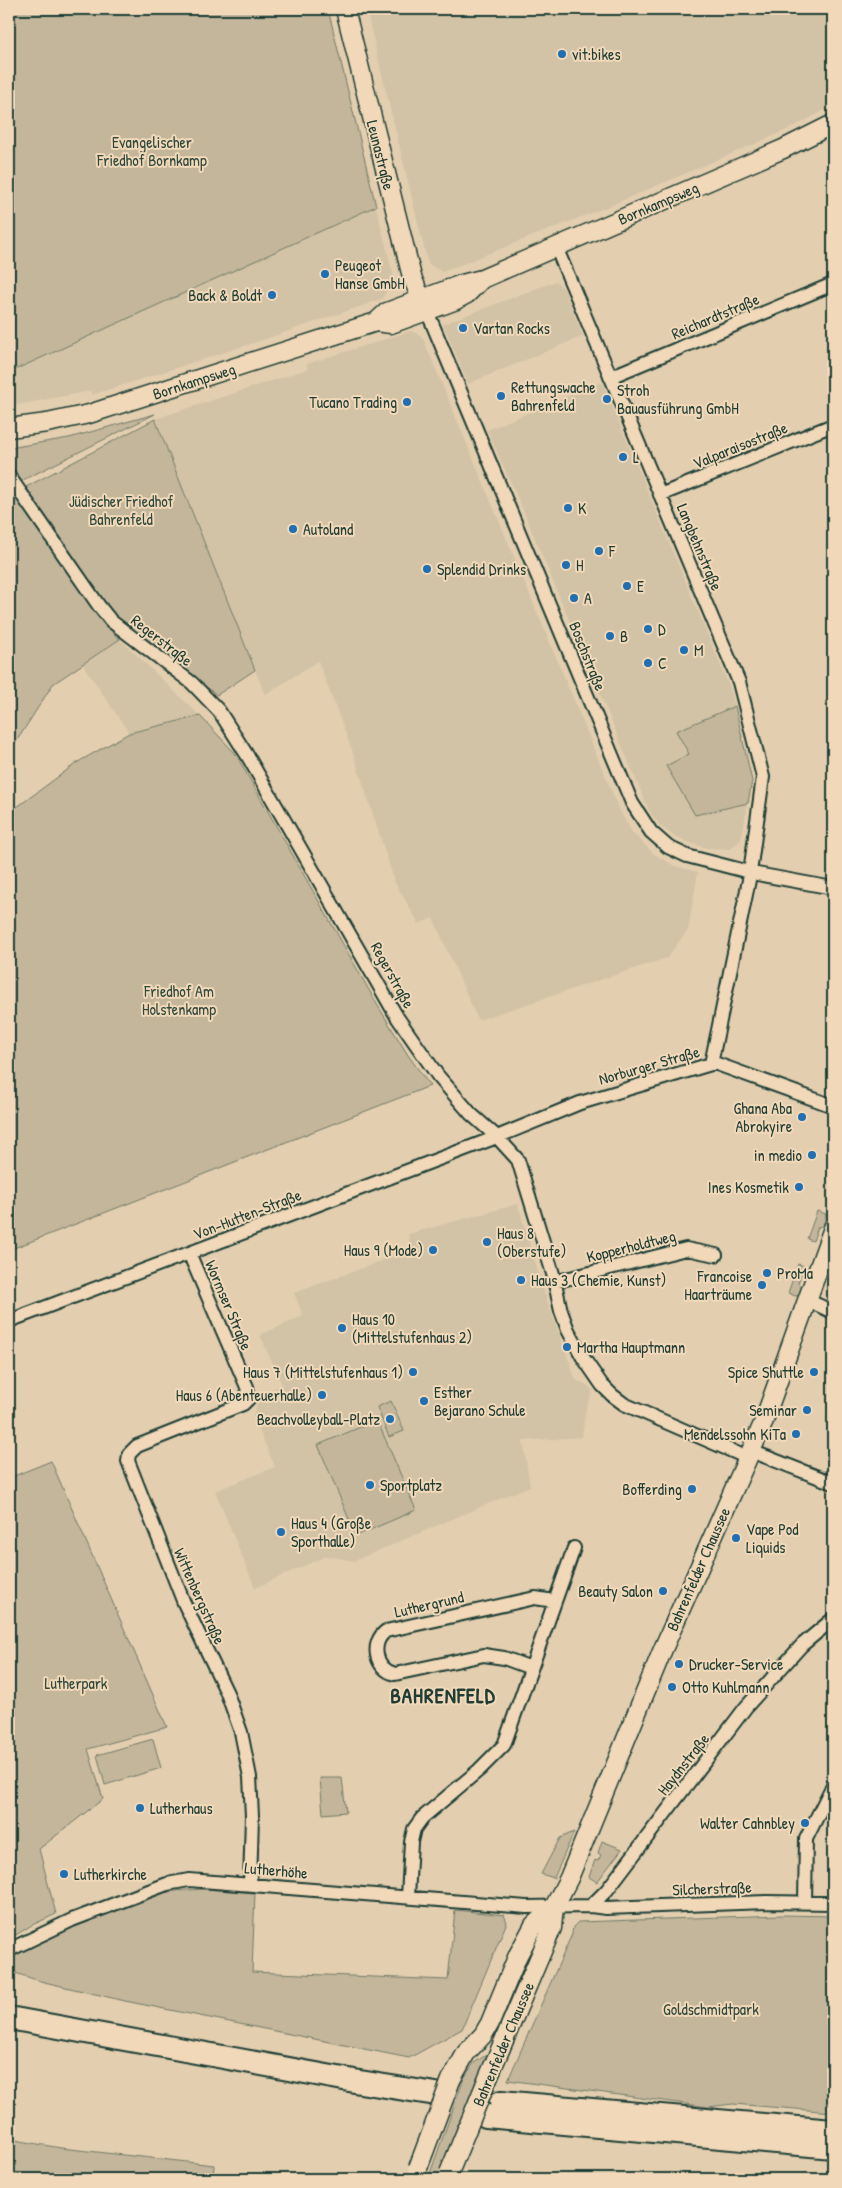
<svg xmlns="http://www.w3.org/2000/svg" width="842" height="2188" font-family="'Patrick Hand',sans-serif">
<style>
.built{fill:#d2c3a6}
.green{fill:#c3b69b;stroke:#717a68}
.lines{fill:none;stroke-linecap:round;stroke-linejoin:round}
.highway-tunnel{stroke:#bcb297;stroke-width:22;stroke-dasharray:22 11;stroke-linecap:butt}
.street-casing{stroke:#1f3d34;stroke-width:16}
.secondary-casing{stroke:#1f3d34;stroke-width:21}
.highway-casing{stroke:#1f3d34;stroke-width:26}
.street{stroke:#f0d8b8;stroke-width:12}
.secondary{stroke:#f0d8b8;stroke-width:18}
.highway{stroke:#f0d8b8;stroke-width:22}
.secondary-bridge-casing{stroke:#1f3d34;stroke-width:21;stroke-linecap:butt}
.secondary-bridge{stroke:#f0d8b8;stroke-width:18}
.poi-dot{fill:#1f6fb2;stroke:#f0d8b8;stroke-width:2}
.labels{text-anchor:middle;stroke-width:4;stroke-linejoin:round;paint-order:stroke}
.poi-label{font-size:16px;fill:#1f3d34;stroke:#f0d8b8;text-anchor:start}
.park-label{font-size:16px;fill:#2f493e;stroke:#f0d8b8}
.street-label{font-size:16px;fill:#1f3d34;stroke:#f0d8b8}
.district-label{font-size:21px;font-weight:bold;letter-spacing:1px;fill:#1f3d34;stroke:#f0d8b8}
</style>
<rect width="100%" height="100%" fill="#e3cfb0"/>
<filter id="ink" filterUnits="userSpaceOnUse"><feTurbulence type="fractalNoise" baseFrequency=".02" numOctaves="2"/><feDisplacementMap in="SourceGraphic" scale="10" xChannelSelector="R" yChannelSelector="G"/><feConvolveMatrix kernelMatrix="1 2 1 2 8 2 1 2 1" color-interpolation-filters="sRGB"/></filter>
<g filter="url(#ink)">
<path class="built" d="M366,9h467v97l-44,23 -182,78 -165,65 -14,-8z
M376,206l18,72 -12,21 -119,41 -171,55 -1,-4 -79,15 -3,-34z
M556,281l8,8 19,47 -115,48 -25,-60z
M411,331l11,5 198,475 12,21 22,22 21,12 23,6 -10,58 -21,28 -189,62 -45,-102 -14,6 -24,-41 -42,-130 -35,-92 -53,34 -110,-276 153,-50 -1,-5z
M602,382l128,306 5,18 -59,25 13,23 6,61 53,-12 -7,37 -11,9 -23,-1 -20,-6 -16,-8 -11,-8 -11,-15 -126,-301 -36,-80z
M120,639l80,77 -71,17 -46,-68z
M518,1204l27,91 31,85 13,6 4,5 -7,17 -4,29 -59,4 7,45 -176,75 -28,-5 -71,32 -40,-97 60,-24 -22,-51 8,-22 21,-9 -22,-50 43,-19 -9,-23 117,-43 -3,-16z"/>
<path class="green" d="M9,9h319l48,197 -366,166 2,34h-3z
M155,414l-134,67 -12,-21v-12l60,-10z
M155,419l100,251 -38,25 -102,-79 -89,-129z
M14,494l100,140 6,5 -67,45 -44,69v-256z
M735,706l17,75 -4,22 -53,12 -29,-49 23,-12 -13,-23z
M200,716l35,37 143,253 30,49 22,31 -421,164v-437l69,-51 51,-29z
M817,1211l9,3 -3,12 -5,1 -5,14 -6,-2z
M798,1264l6,2 -6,17 4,5 -2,7 -5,1 -7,-3z
M391,1401l13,30 -15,6 -12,-30z
M377,1420l39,90 -60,26 -38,-91z
M51,1461l116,266 -79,22 15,50 -64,50 17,65 -24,11 -23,14v-461z
M153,1739l8,29 -56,17 -8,-30z
M320,1778h22l4,34 -23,2z
M574,1832l-20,46 -13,-4 19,-36z
M602,1841l20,8 -25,33 -8,-5 6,-17 3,1 3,-6 -3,-2z
M205,1889l50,4 -3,79 196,8 7,-70 49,5 3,7 -45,107 -53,29 -284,-57 -85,-20 -31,-10v-9c18,-22 119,-59 150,-68 15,-4 31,-4 46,-5z
M782,1915l51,1v196l-100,-8 -25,3 -200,-27 64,-146 1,-7 5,-5z
M492,2051l-53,128h-11l36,-101 10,-15z
M9,2139l52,9 153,17 -1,14h-204z"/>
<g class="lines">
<path class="highway-tunnel" d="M436,2094l55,7"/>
<g class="street-casing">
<path id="street" d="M427,311l205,492 19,29 17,15 19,9 70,18 76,14
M610,377l223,-93
M9,476l90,130 12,15 81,62 27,28 28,44 150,262 41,59 33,38 26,23 21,23 35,114 8,37 7,19 14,26 20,29 10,10 12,9 124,54
M660,495l173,-70
M711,1064h6l116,42
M189,1253l58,134 2,11 -6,6 -106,42 -8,8 -1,7 56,142 43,90 14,39 9,45 2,39 -2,69
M554,1282l132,-33 30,6
M807,1300l26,12
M9,1321l488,-184 83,-34 131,-39 38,-184 14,-103 -24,-95 -183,-435
M751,1451l82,32
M531,1668l-27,-10 -20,-3 -89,19c-20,-5 -25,-31 -9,-43l149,-33 19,3
M408,1897l3,-55 3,-13 8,-11 57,-48 25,-25 70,-197
M805,1902l1,-63 27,-54
M591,1906l15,2 160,-6 67,1
M9,1950l63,-30 95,-36 22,-4 337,27 65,-1 16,-16 139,-183 56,-62 31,-26"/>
</g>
<g class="secondary-casing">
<path id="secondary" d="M345,9l67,268 14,33
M376,322l11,-10 75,-28 20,-5 301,-130 50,-25
M9,428l38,-5 42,-9 287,-92 15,2 63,-23 13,-7 15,-15
M451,2080l15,-27 17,-18 7,-12 28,-68 16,-30 20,-18 15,-29 94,-229 99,-223 71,-198
M485,2085l67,-157 2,-21"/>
</g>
<g class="highway-casing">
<path id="highway" d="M9,2018l351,64 76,12
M501,2102l332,29
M486,2116l347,31"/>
</g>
<use href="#street" class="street"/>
<use href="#secondary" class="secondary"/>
<use href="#highway" class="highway"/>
<g class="secondary-bridge-casing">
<path id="secondary-bridge" d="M418,2168l33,-88
M449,2173l36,-88"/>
</g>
<use href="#secondary-bridge" class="secondary-bridge"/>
</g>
</g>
<g class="poi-dot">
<circle cx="562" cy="54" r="5"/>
<circle cx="325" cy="274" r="5"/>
<circle cx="272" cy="295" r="5"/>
<circle cx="463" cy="328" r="5"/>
<circle cx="501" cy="396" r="5"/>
<circle cx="607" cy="399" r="5"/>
<circle cx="407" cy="402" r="5"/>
<circle cx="623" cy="457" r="5"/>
<circle cx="568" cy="508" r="5"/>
<circle cx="293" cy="529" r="5"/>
<circle cx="599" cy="551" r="5"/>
<circle cx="566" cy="565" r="5"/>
<circle cx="427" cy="569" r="5"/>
<circle cx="627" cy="586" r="5"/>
<circle cx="574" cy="598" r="5"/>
<circle cx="648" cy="629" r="5"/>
<circle cx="610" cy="636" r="5"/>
<circle cx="684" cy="650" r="5"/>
<circle cx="648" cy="663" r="5"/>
<circle cx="802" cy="1117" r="5"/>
<circle cx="812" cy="1155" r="5"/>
<circle cx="799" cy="1187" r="5"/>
<circle cx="487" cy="1242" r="5"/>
<circle cx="433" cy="1250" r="5"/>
<circle cx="767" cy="1273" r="5"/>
<circle cx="521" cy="1280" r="5"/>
<circle cx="762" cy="1285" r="5"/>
<circle cx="342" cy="1328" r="5"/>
<circle cx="567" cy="1347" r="5"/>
<circle cx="413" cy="1372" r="5"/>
<circle cx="814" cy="1372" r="5"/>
<circle cx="322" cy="1395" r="5"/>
<circle cx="424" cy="1401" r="5"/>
<circle cx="807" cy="1410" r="5"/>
<circle cx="390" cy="1419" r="5"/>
<circle cx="796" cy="1434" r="5"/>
<circle cx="370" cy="1485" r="5"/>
<circle cx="692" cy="1489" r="5"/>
<circle cx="281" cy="1532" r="5"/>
<circle cx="736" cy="1538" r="5"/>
<circle cx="663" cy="1591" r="5"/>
<circle cx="679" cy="1664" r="5"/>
<circle cx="672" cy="1687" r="5"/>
<circle cx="140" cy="1808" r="5"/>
<circle cx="805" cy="1823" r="5"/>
<circle cx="64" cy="1874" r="5"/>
</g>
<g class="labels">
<g class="poi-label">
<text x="572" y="60">vit:bikes</text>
<text x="335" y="271">Peugeot<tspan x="335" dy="18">Hanse GmbH</tspan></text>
<text x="262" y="301" text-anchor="end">Back &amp; Boldt</text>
<text x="473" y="334">Vartan Rocks</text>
<text x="511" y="393">Rettungswache<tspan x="511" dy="18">Bahrenfeld</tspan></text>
<text x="617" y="396">Stroh<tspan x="617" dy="18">Bauausführung GmbH</tspan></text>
<text x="397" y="408" text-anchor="end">Tucano Trading</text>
<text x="633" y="463">L</text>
<text x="578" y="514">K</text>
<text x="303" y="535">Autoland</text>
<text x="609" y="557">F</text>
<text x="576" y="571">H</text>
<text x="437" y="575">Splendid Drinks</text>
<text x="637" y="592">E</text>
<text x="584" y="604">A</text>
<text x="658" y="635">D</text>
<text x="620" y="642">B</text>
<text x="694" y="656">M</text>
<text x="658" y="669">C</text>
<text x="792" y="1114" text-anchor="end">Ghana Aba<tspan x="792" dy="18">Abrokyire</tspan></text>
<text x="802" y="1161" text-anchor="end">in medio</text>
<text x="789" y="1193" text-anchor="end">Ines Kosmetik</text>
<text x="497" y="1239">Haus 8<tspan x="497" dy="18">(Oberstufe)</tspan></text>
<text x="423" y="1256" text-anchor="end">Haus 9 (Mode)</text>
<text x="777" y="1279">ProMa</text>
<text x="752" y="1282" text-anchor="end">Francoise<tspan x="752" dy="18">Haarträume</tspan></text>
<text x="531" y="1286">Haus 3 (Chemie, Kunst)</text>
<text x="352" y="1325">Haus 10<tspan x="352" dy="18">(Mittelstufenhaus 2)</tspan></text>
<text x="577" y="1353">Martha Hauptmann</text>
<text x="403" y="1378" text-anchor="end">Haus 7 (Mittelstufenhaus 1)</text>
<text x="804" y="1378" text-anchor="end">Spice Shuttle</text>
<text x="434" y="1398">Esther<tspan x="434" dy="18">Bejarano Schule</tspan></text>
<text x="312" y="1401" text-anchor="end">Haus 6 (Abenteuerhalle)</text>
<text x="797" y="1416" text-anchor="end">Seminar</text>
<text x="380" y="1425" text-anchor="end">Beachvolleyball-Platz</text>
<text x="786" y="1440" text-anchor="end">Mendelssohn KiTa</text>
<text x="380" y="1491">Sportplatz</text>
<text x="682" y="1495" text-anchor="end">Bofferding</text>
<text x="291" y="1529">Haus 4 (Große<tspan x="291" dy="18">Sporthalle)</tspan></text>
<text x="746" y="1535">Vape Pod<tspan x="746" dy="18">Liquids</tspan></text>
<text x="653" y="1597" text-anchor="end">Beauty Salon</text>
<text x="689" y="1670">Drucker-Service</text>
<text x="682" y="1693">Otto Kuhlmann</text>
<text x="150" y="1814">Lutherhaus</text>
<text x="795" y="1829" text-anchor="end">Walter Cahnbley</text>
<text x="74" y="1880">Lutherkirche</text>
</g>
<g class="park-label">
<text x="152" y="148">Evangelischer<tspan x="152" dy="18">Friedhof Bornkamp</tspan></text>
<text x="121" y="507">Jüdischer Friedhof<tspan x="121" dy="18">Bahrenfeld</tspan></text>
<text x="179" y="997">Friedhof Am<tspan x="179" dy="18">Holstenkamp</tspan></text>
<text x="76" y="1689">Lutherpark</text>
<text x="711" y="2015">Goldschmidtpark</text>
</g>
<g class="street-label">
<text transform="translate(381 155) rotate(76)" y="6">Leunastraße</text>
<text transform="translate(658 203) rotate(-23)" y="6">Bornkampsweg</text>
<text transform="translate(715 316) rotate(-23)" y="6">Reichardtstraße</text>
<text transform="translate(194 381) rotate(-18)" y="6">Bornkampsweg</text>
<text transform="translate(740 445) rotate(-22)" y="6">Valparaisostraße</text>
<text transform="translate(700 547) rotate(67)" y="6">Langbehnstraße</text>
<text transform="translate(162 640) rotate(38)" y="6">Regerstraße</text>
<text transform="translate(588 656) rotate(68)" y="6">Boschstraße</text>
<text transform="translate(393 975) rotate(61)" y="6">Regerstraße</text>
<text transform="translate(649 1065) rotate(-16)" y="6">Norburger Straße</text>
<text transform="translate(247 1214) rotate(-21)" y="6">Von-Hutten-Straße</text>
<text transform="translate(631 1246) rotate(-14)" y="6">Kopperholdtweg</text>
<text transform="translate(229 1305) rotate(67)" y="6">Wormser Straße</text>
<text transform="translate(698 1569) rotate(-66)" y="6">Bahrenfelder Chaussee</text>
<text transform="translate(200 1596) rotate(66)" y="6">Wittenbergstraße</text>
<text transform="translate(429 1604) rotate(-13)" y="6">Luthergrund</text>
<text transform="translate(683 1764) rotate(-52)" y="6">Haydnstraße</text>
<text transform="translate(276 1870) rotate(5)" y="6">Lutherhöhe</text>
<text transform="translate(712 1888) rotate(-2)" y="6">Silcherstraße</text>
<text transform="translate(503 2044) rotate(-67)" y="6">Bahrenfelder Chaussee</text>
</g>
<g class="district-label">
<text x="443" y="1703">BAHRENFELD</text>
</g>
</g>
<rect width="842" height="2188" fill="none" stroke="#f0d8b8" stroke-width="30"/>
<rect x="15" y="15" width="812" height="2158" fill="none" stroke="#1f3d34" stroke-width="2" filter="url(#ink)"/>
</svg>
